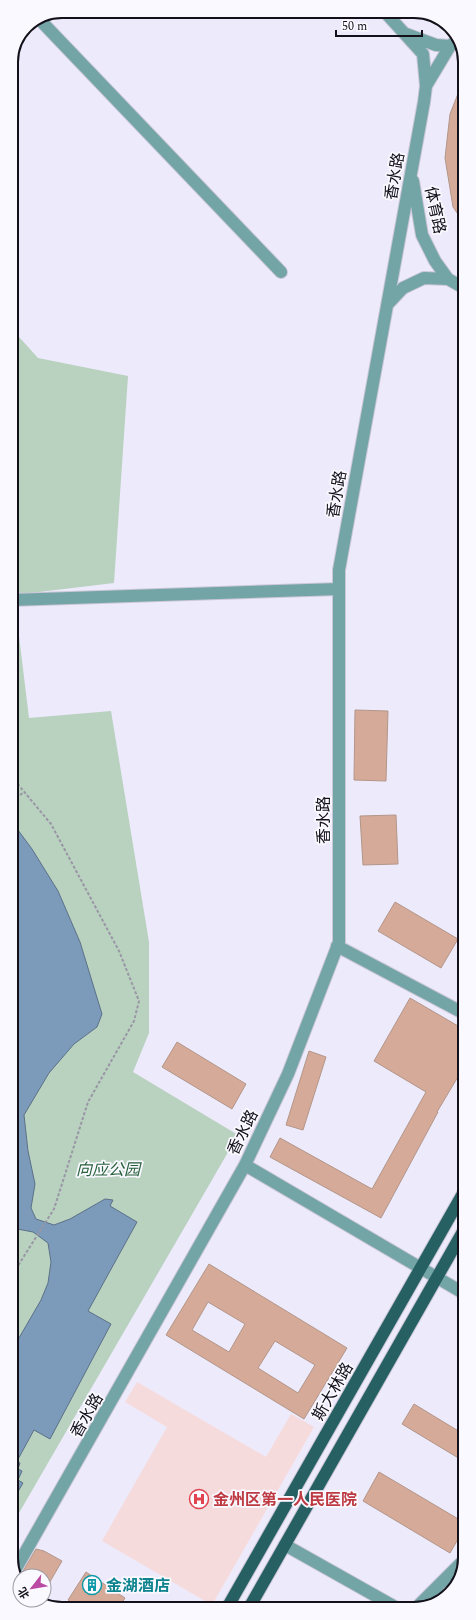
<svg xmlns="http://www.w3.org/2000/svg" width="476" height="1620" font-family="Spectral,'Noto Sans SC',serif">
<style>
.medical{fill:#f6dbdc}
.green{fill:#b9d1bf}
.water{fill:#7c9ab9;stroke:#5c7189}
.building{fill:#d5aa98;stroke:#b3968a;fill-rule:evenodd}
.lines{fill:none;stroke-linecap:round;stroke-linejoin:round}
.minor-casing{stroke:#cac7d7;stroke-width:14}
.major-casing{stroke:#cac7d7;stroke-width:14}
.path{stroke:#9996a5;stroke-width:2;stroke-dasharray:3 2;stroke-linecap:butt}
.minor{stroke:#73a4a6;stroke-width:12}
.major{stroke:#276063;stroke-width:12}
.labels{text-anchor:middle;stroke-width:3.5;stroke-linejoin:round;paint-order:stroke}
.street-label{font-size:16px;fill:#13101a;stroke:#faf9ff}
.park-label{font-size:16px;font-style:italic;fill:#27613c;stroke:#faf9ff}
.health-label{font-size:16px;font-weight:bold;fill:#be3a42;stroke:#faf9ff;text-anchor:start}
.culture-label{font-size:16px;font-weight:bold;fill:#0d838f;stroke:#faf9ff;text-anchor:start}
.rim{fill:none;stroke:#13101a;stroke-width:2}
</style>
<rect width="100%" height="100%" fill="#edeafb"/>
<path class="medical" d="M137,1382l129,75 25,-43 23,13 -102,178 -110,-64 65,-114 -42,-25z"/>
<path class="green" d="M11,328l27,30 90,18 -14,207 -100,12 15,123 82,-7 38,231v91l-16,39 105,63 -226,390z"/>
<path class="water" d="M12,822l20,27 26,42 22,51 22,72 -5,13 -23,17 -25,29 -25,42 4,36 7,33 -4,24 5,11 18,6 16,-6 35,-20 8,1 -3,6 27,16 -49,89 23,13 -61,115 -16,-9 -17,31 3,2 -2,6 4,2 -4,9 5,3 -11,19v-152l29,-50 7,-17 3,-21 -3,-19 -15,-11 -21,-4z"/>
<path class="building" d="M463,81h1v142l-11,-16 -8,-49 5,-44z
M355,710l33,1 -2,70 -32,-1z
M396,815l2,49 -35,1 -3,-49z
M395,902l63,37 -17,29 -63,-37z
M410,998l55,32v35l-28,47h1l-57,106 -111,-61 10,-19 92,51 54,-97 -52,-31z
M177,1042l69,42 -14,25 -70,-42z
M309,1051l17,6 -23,73 -17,-5z
M209,1264l138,84 -43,71 -138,-84zM208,1302l37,22 -16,28 -37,-22zM275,1341l40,24 -17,28 -40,-25z
M414,1404l51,31v27l-63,-38z
M379,1472l86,51v4l-15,26 -87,-52z
M36,1549l8,2 18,10 -18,31v-16h-24z
M86,1572l39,26 -7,11h-37l-13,-9z"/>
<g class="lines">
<g class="minor-casing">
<path id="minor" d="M40,20l241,252
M406,34l30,11 14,1
M426,86l24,-40 7,-6
M413,181l9,54 13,26 13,18 16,9
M387,305l16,-17 21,-10 24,1
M11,600l328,-11
M337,946l128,68
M245,1165l220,129
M285,1545l112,63
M14,1572l231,-407 43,-91 51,-132v-372l85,-468 2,-16 -3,-32 -39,-43
M416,1608l49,-49"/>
</g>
<g class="major-casing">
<path id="major" d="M227,1608l238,-418
M249,1608l216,-380"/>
</g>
<path class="path" d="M11,776l40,48 68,127 20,50 -5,20 -46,81 -34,107 -42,66
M12,801l12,-9"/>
<use href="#minor" class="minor"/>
<use href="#major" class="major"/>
</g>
<defs>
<g id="hospital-ring" transform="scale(1)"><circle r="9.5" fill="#faf9ff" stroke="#e0444e" stroke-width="1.5"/><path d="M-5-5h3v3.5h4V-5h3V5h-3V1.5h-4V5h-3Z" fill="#e0444e"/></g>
<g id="building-ring" transform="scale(1)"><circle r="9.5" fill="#faf9ff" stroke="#0f9aa8" stroke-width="1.5"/><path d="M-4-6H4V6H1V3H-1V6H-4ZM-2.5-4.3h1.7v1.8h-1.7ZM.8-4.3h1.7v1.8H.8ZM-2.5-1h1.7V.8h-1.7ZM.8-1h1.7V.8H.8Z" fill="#0f9aa8"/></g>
</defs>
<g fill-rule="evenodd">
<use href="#hospital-ring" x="199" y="1499"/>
<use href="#building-ring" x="92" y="1585"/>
</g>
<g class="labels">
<g class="street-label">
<text transform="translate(394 176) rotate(-80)" y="6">香水路</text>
<text transform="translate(436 210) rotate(78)" y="6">体育路</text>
<text transform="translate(336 494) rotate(-80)" y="6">香水路</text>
<text transform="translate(323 820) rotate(-90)" y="6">香水路</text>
<text transform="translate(242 1132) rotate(-64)" y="6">香水路</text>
<text transform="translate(332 1391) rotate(-60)" y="6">斯大林路</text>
<text transform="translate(86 1415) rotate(-60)" y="6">香水路</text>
</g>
<g class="park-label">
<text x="108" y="1175">向应公园</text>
</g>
<g class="health-label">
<text x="213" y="1505">金州区第一人民医院</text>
</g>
<g class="culture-label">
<text x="106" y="1591">金湖酒店</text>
</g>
</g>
<path d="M0 0H476V1620H0ZM62 18H414A44 44 0 0 1 458 62V1558A44 44 0 0 1 414 1602H62A44 44 0 0 1 18 1558V62A44 44 0 0 1 62 18Z" fill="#faf9ff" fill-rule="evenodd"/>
<path class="rim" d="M62 18H414A44 44 0 0 1 458 62V1558A44 44 0 0 1 414 1602H62A44 44 0 0 1 18 1558V62A44 44 0 0 1 62 18Z"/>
<g transform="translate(32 1588) rotate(239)"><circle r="19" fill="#faf9ff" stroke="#9e9ca3"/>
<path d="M0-3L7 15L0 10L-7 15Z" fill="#bb4aa5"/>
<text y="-6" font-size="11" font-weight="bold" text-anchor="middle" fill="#13101a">北</text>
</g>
<path d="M336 30v6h86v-6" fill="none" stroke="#13101a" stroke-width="2"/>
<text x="342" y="30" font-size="12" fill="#13101a" stroke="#faf9ff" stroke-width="3" paint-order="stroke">50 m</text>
</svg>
